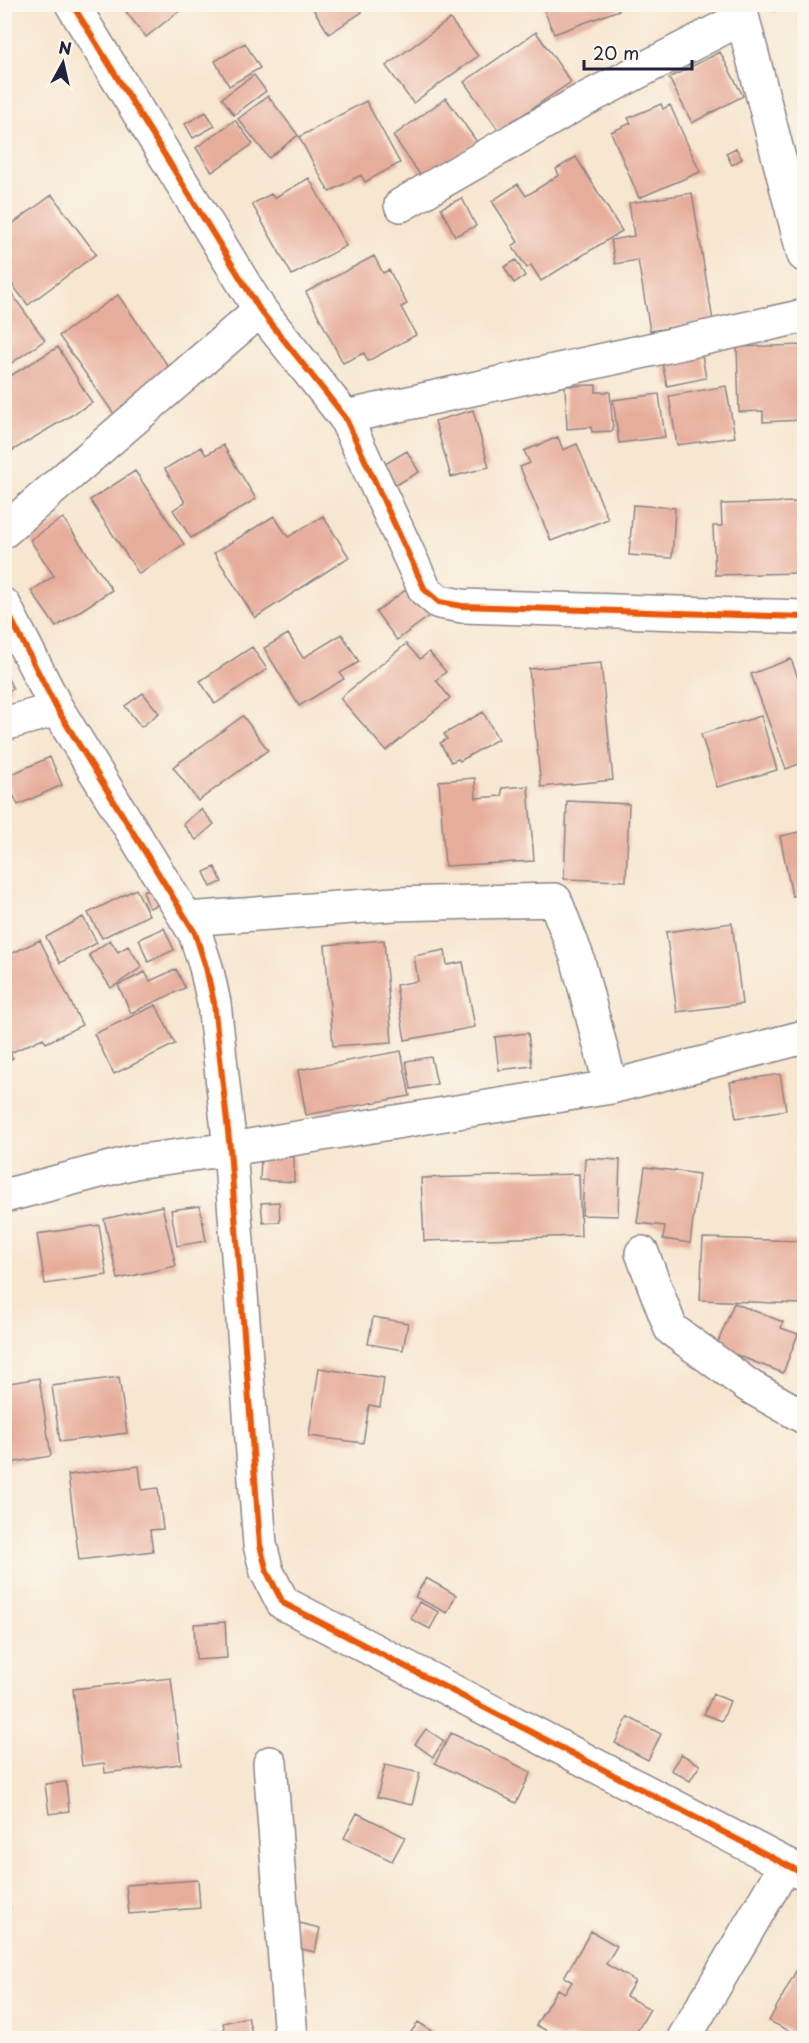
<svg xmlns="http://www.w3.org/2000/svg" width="809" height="2043" font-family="'Playpen Sans',sans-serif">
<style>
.building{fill:#e7ad9b}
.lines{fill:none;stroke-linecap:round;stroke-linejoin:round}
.minor-casing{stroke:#8c8486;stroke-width:36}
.minor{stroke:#fff;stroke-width:33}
.cycleway-casing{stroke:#fbf7ec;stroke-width:10}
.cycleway{stroke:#e8590c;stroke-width:6}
</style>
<rect width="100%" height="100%" fill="#fbf7ec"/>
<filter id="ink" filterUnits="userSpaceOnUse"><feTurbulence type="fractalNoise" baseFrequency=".0167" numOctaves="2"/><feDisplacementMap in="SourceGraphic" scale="12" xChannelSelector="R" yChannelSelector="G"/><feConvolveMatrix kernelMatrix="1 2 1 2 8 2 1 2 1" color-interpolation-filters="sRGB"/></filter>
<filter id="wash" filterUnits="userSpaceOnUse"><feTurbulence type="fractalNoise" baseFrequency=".008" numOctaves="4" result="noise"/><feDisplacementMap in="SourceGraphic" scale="24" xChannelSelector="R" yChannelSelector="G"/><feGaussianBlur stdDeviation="1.35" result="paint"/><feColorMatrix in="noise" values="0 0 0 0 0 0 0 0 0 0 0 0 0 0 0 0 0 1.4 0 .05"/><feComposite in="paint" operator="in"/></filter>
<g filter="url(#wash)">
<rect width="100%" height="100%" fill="#f7e6d0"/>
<g id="blocks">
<path class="building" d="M120,4h68l-42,33z
M310,4h47l5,8 -33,22z
M771,4h19v1l-16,6z
M542,5h75l2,5 -65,24z
M450,19l28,37 -65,47 -27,-37z
M536,32l35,50 -72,49 -35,-49z
M245,43l15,25 -31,18 -14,-25z
M720,52l23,44 -51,27 -23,-45z
M254,75l12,16 -32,24 -12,-17z
M268,96l30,39 -29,23 -31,-39z
M446,98l31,44 -54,37 -30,-43z
M366,101l34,62 -35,19 -4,-7 -32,17 -30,-55z
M661,104l2,5 7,-4 30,67 -61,26 -28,-66 20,-9 -3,-5z
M206,112l9,14 -22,12 -8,-14z
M235,120l18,24 -41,28 -16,-24z
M736,148l6,11 -10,6 -6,-12z
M576,157l46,74 -81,50 -10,-16 -4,3 -15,-22 6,-4 -26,-41 26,-17 8,12 33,-21 -3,-6z
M309,178l37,68 -54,29 -40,-71 19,-10 3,4z
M692,193l21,128 -63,10 -12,-71 -23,4 -4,-24 23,-4 -5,-33z
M52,195l44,59 -68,51 -24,-31v-44z
M462,198l14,28 -21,10 -14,-28z
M374,256l9,17 6,-3 18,34 -6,3 15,28 -48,26 -4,-8 -21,10 -37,-71z
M516,260l9,16 -11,7 -10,-16z
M4,283l41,57 -41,28z
M118,295l55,78 -59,41 -55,-78z
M804,345v67h-4l1,8 -38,2v-11l-24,1 -2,-65z
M58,347l34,56 -87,52v-76z
M702,355l4,23 -39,8 -5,-23z
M596,385v7h14l3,39 -21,1 -1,-5 -24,2 -2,-43z
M726,386l9,51 -58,8 -8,-49z
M659,394l6,43 -46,6 -6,-43z
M473,410l16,57 -38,10 -16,-56z
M558,437l5,13 14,-6 31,75 -57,22 -31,-74 10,-4 -6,-12z
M223,445l33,54 -65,39 -18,-28 12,-8 -20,-33 36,-22 5,8z
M407,451l12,21 -23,13 -11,-21z
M135,471l49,73 -45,30 -49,-74z
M797,502l3,71 -85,2 -2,-49h9l-1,-22z
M633,505l42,3 -3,50 -43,-3z
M274,516l14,21 35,-21 26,41 -94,61 -41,-65z
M63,518l49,72 -56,37 -25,-36 23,-15 -24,-36z
M415,583l21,28 -39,29 -21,-28z
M288,634l15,24 39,-24 17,28 -19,11 4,6 -45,27 -35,-58z
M406,644l14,15 9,-7 17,20 -10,8 14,18 -64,53 -46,-53z
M252,647l15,22 -52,35 -15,-23z
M791,659l13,36v67l-18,7 -35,-95z
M601,663l12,117 -72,7 -12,-118z
M4,670l9,19 -9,4z
M143,693l16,20 -18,14 -16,-21z
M483,712l15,27 -38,22 -2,-2 -7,3 -11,-19 7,-4 -3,-5z
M243,716l25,34 -70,51 -25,-34z
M761,716l16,54 -60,17 -16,-53z
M50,757l12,28 -44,20 -13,-28z
M475,778l1,20 26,-2v-8l26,-2 6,75 -89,5 -6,-85z
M567,801l62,3 -3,77 -62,-2z
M201,809l13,15 -18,16 -13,-16z
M804,831v62l-12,3 -12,-60z
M215,867l7,15 -11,5 -7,-15z
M161,885l6,17 -18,6 -6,-17z
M136,889l13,26 -47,23 -14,-25z
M83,917l14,26 -37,20 -14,-26z
M732,923l10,81 -65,8 -11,-80z
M164,928l10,22 -26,12 -9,-23z
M40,940l42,85 -36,18 -3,-5 -33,15 3,5 -9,4v-105z
M110,940l8,12 10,-6 14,21 -31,21 -22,-33z
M384,940l8,102 -59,4 -8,-101z
M445,950l2,15 16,-3 12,65 -70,13 -9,-55 22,-4 -4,-25z
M176,969l9,19 -54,25 -13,-28 27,-13 5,9z
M156,1005l19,39 -61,30 -20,-40z
M528,1033l4,33 -33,4 -4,-33z
M401,1051l9,45 -104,19 -8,-45z
M431,1057l6,27 -26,5 -5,-28z
M780,1074l6,36 -50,8 -6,-36z
M261,1156l33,1v25l-34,-2z
M585,1158l35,2 -2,56 -36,-1z
M645,1167l54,7 -9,69 -27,-4 2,-13 -28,-3z
M579,1174l2,62 -157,5 -3,-63z
M279,1202l1,20 -17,1 -2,-20z
M162,1206l14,60 -58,13 -14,-60z
M200,1206l6,35 -29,5 -6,-36z
M99,1225l8,50 -62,9 -8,-50z
M703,1238l101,3 -2,63 -102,-4z
M734,1303l49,19 -2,6 17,6 -15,39 -67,-26z
M373,1317l35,6 -5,27 -35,-6z
M319,1368l65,10 -4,29 -11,-2 -6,38 -54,-7z
M119,1377l8,56 -67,9 -8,-56z
M39,1378l12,78 -47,8v-80z
M139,1466l3,24 16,-2 5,41 -13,1 3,21 -74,9 -11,-85z
M426,1578l30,17 -9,18 -32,-16z
M419,1602l20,10 -9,17 -19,-10z
M225,1622l2,36 -31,2 -2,-36z
M171,1678l10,86 -76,9 -1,-10 -22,3 -9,-77z
M713,1694l17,7 -8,20 -18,-7z
M628,1717l33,17 -13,26 -33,-17z
M426,1729l18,12 -11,16 -18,-13z
M451,1733l80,39 -15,31 -81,-40z
M681,1754l19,11 -10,16 -19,-11z
M385,1765l35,8 -8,32 -35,-8z
M66,1782l3,29 -20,3 -4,-30z
M357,1813l48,24 -13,24 -48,-23z
M198,1880l2,28 -71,6 -3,-29z
M4,1893l6,14 -6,2z
M299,1923l21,5 -5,24 -22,-5z
M591,1931l26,15 -11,18 29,17 -9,15 24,13 -17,29h-73l-24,-13 21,-36 8,4 7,-11 -8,-5z
M801,1962l3,1v75l-35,-17z
M248,2017l5,21h-27l-3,-15z
M418,2022l25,16h-36z
M218,2032l2,6h-20z"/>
</g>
</g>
<g filter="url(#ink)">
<use href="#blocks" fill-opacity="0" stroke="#8c8486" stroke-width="1.5"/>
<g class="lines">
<g class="minor-casing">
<path id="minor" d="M72,4l188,306 85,107 80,173 14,12 23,4 342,11
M739,4l65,251
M401,205l177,-102 164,-85
M345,417l459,-101
M4,531l256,-221
M4,605l53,104 138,224 11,34 8,36 16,146 30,396 7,27 16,31 521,271
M4,724l53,-15
M186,919l208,-15 161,-4 22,57 34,130
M4,1196l130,-34 96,-13 381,-62 193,-50
M642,1253l29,76 78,57 55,31
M270,1763l21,275
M684,2038l102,-174"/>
</g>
<use href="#minor" class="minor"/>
<g class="cycleway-casing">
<path id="cycleway" d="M72,4l188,306 85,107 80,173 14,12 23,4 342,11
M4,605l53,104 138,224 11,34 8,36 16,146 30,396 7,27 16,31 521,271"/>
</g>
<use href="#cycleway" class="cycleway"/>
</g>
</g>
<rect width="809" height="2043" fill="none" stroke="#fbf7ec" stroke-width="24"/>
<g transform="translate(63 63) rotate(8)" stroke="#fbf7ec" stroke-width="4.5" paint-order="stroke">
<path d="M0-4.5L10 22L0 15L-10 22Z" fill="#22223b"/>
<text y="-9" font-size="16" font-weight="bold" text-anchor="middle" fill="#22223b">N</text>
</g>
<path d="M584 60v9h108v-9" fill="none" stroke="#22223b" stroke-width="3"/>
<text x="593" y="60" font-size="18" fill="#22223b" stroke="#fbf7ec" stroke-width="4.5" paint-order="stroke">20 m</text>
</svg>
